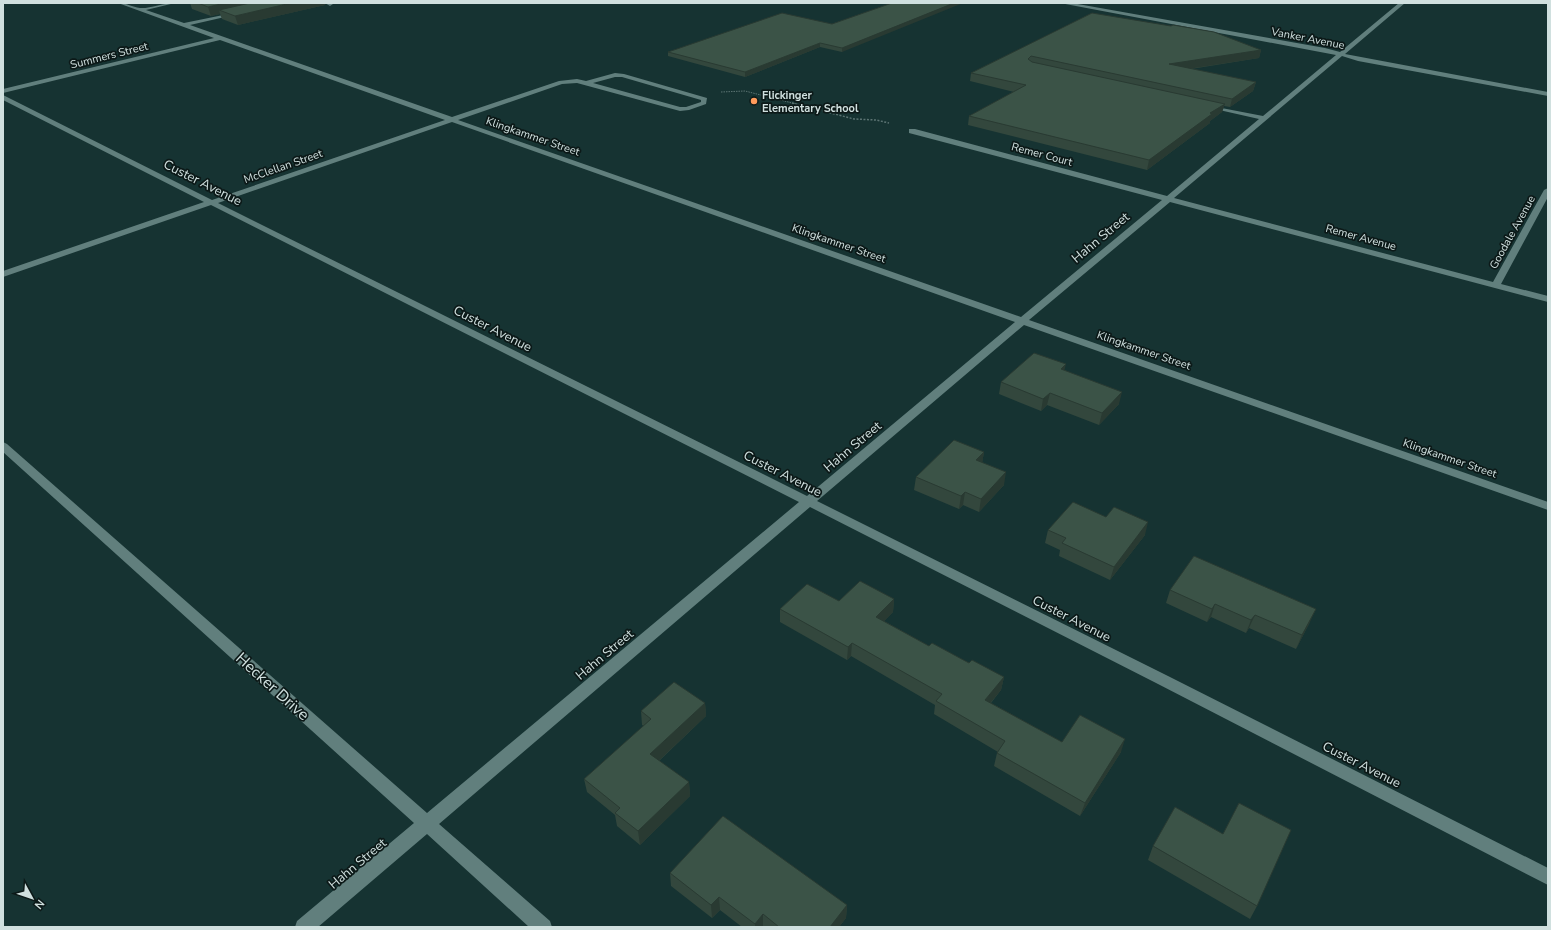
<svg xmlns="http://www.w3.org/2000/svg" width="1551" height="930" font-family="'Nunito Sans',sans-serif">
<style>
.lines{fill:none;stroke-linecap:round;stroke-linejoin:round}
.path-far1{stroke:#5c7473;stroke-width:1;stroke-dasharray:1.5 1;stroke-linecap:butt}
.path{stroke:#5c7473;stroke-width:1.5;stroke-dasharray:2 1.5;stroke-linecap:butt}
.minor{fill:#617f7d;fill-rule:evenodd}
.wall{fill:#33473d}
.shaded-wall{fill:#293a32}
.building{fill:#3b5347;stroke:#293a32}
.poi-dot{fill:#ff9b5b;stroke:#0c1918;stroke-width:1.5}
.labels{text-anchor:middle;stroke-width:3.5;stroke-linejoin:round;paint-order:stroke}
.far-street-label{font-size:11px;fill:#d0e0df;stroke:#0c1918}
.far-poi-label{font-size:11px;font-weight:bold;fill:#d0e0df;stroke:#0c1918;text-anchor:start}
.street-label{font-size:13px;fill:#d0e0df;stroke:#0c1918}
.near-street-label{font-size:16px;fill:#d0e0df;stroke:#0c1918}
</style>
<rect width="100%" height="100%" fill="#163332"/>
<g class="lines">
<path class="path-far1" d="M721,92l24,-1 51,13"/>
<path class="path" d="M792,103l62,16 22,1 13,3"/>
<path class="minor" d="M118,3c9,0 14,4 22,5 8,1 24,-5 35,-5l-29,7 38,13 54,-11v2l-48,11 262,92 107,-36 18,-2 9,2 29,-8 9,1 83,24 -1,6 -17,6 -9,1 -103,-28 -15,1 -104,36 563,197 141,-117 -253,-67v-4h6l252,67 92,-77 -53,-12v-2l57,11 73,-61 -276,-52h12l253,45 15,4 59,-49h6l-60,51 203,38v4l-190,-35 -16,-5 -168,142 319,84 51,-92 4,-2v9l-47,87 47,12v6l-378,-100 -141,118 519,182v8l-524,-185 -207,176 351,175 380,192v17l-390,-201 -348,-177 -371,317 111,97 2,6h-23l-102,-93 -109,93h-23l2,-6 117,-98 -411,-371v-10l4,2 420,369 372,-311 -588,-297 -208,72v-6l201,-69 -201,-102v-5l209,105 233,-80 -225,-80 -217,53v-4l211,-51zM615,77h7l79,23v2l-15,5h-6l-87,-24zM452,122l563,200 -208,174 -589,-293z
M325,3h7l1,1 -3,2z"/>
</g>
<path class="wall" d="M190,3h134l1,2 -87,20 -16,-6 -2,-5 -9,2 -19,-7z
M892,3l-50,49 -22,-5 -75,30 -77,-21v-4l164,-28z
M1092,13l169,37 -2,8 -68,11 65,13 -3,9 -23,16 -6,-1 -2,6 -12,9v2l-63,47 -179,-45 1,-9 45,-24 -44,-11 1,-8z
M1065,370l54,34 -20,21 -52,-20 -6,6 -42,-17 2,-12z
M984,452l-2,11 22,22 -25,27 -16,-7 -4,4 -45,-19 2,-13z
M1048,530l97,5 -35,45 -51,-24 1,-6 -15,-7z
M1170,590l140,32 -14,27 -47,-21 -3,5 -35,-16 -4,5 -41,-19z
M894,599l-1,13 -9,9 45,25 75,31 -3,13 -10,13 71,39 59,10 -41,64 -86,-50 3,-13 1,-1 -64,-38 1,-9 -84,-49 -4,4 -67,-38v-13z
M705,703l1,13 -47,45 30,21 1,14 -50,49 -23,-19 -2,-11 -28,-23 -3,-13 60,-53 -2,-1 -1,-14z
M1153,846l104,60 -7,13 -102,-59z
M670,873l177,32 -1,13 -7,9h-97l-22,-17 -8,8 -41,-32z"/>
<path class="shaded-wall" d="M225,3h43l-49,7 1,4 -9,2 -3,-9z
M291,3h33l1,2 -87,20 -3,-9z
M954,3h9l-121,49v-4z
M820,43v4l-75,30v-5z
M1261,50l-2,8 -91,14 1,-8z
M1256,82l-3,9 -23,16 2,-8z
M1225,104l-3,8 -12,9v2l-63,47 2,-10 61,-47z
M1066,364l-3,12 -2,-7z
M1122,392l-3,12 -20,21 3,-12z
M1050,393l-3,12 -6,6 2,-12z
M984,452l-2,12 -6,-4z
M1006,472l-2,13 -25,27 2,-13z
M965,492l-2,13 -4,4 2,-13z
M1148,522l-3,13 -35,45 4,-13z
M894,599l-1,13 -18,19 1,-14z
M1215,604l-4,13 -4,5 5,-13z
M1316,609l-6,13 -14,27 6,-14z
M1255,615l-6,13 -3,5 5,-13z
M852,643l-1,13 -4,4 1,-13z
M1004,677l-3,13 -19,23 3,-13z
M705,703l1,13 -54,51 -2,-13z
M1125,739l-4,13 -41,64 5,-13z
M689,782l1,14 -50,49 -2,-14z
M719,897l1,13 -8,8 -1,-13z
M847,905l-1,13 -7,9h-9z
M763,914v13h-8v-3z"/>
<path class="building" d="M198,3h27l-17,4z
M250,3h41l-56,13 -16,-6z
M892,3h62l-112,45 -22,-5 -75,29 -77,-20 114,-39 50,11z
M1092,13l79,13 2,-1 41,7 47,18 -92,14 87,18 -24,17 -201,-43 -3,3 4,3 193,42 -15,9 2,1 -63,46 -180,-44 57,-31 -55,-12z
M1034,353l32,11 -5,5 61,23 -20,21 -52,-20 -7,6 -42,-17z
M954,440l30,12 -8,8 30,12 -25,27 -16,-7 -4,4 -45,-19z
M1073,502l33,15 8,-10 34,15 -34,45 -52,-24 4,-5 -18,-8z
M1194,556l122,53 -14,26 -47,-20 -4,5 -36,-16 -3,5 -42,-19z
M860,581l34,18 -18,18 53,29 3,-3 37,20 3,-3 32,17 -19,23 77,42 18,-27 45,24 -40,64 -88,-50 8,-12 -69,-40 6,-7 -90,-51 -4,4 -68,-38 27,-25 32,17z
M674,682l31,21 -55,51 39,28 -51,49 -23,-18 5,-5 -36,-29 67,-60 -10,-8z
M1239,803l52,27 -34,76 -104,-60 22,-39 48,27z
M723,816l124,89 -17,22h-51l-16,-13 -8,10 -36,-27 -8,8 -41,-32z"/>
<circle class="poi-dot" cx="754" cy="101" r="4"/>
<g class="labels">
<g class="far-street-label">
<text transform="translate(1308 38) rotate(11)" y="4">Vanker Avenue</text>
<text transform="translate(109 55) rotate(-14)" y="4">Summers Street</text>
<text transform="translate(533 136) rotate(19)" y="4">Klingkammer Street</text>
<text transform="translate(1042 154) rotate(15)" y="4">Remer Court</text>
<text transform="translate(283 166) rotate(-19)" y="4">McClellan Street</text>
<text transform="translate(1512 232) rotate(-61)" y="4">Goodale Avenue</text>
<text transform="translate(1361 237) rotate(15)" y="4">Remer Avenue</text>
<text transform="translate(839 243) rotate(19)" y="4">Klingkammer Street</text>
<text transform="translate(1144 350) rotate(19)" y="4">Klingkammer Street</text>
<text transform="translate(1450 458) rotate(19)" y="4">Klingkammer Street</text>
</g>
<g class="far-poi-label">
<text x="762" y="99">Flickinger<tspan x="762" dy="13">Elementary School</tspan></text>
</g>
<g class="street-label">
<text transform="translate(203 182) rotate(27)" y="5">Custer Avenue</text>
<text transform="translate(1100 237) rotate(-40)" y="5">Hahn Street</text>
<text transform="translate(493 328) rotate(27)" y="5">Custer Avenue</text>
<text transform="translate(852 446) rotate(-40)" y="5">Hahn Street</text>
<text transform="translate(783 473) rotate(27)" y="5">Custer Avenue</text>
<text transform="translate(1072 618) rotate(27)" y="5">Custer Avenue</text>
<text transform="translate(604 654) rotate(-40)" y="5">Hahn Street</text>
<text transform="translate(1362 764) rotate(27)" y="5">Custer Avenue</text>
<text transform="translate(357 863) rotate(-40)" y="5">Hahn Street</text>
</g>
<g class="near-street-label">
<text transform="translate(273 686) rotate(42)" y="6">Hecker Drive</text>
</g>
</g>
<rect width="1551" height="930" fill="none" stroke="#d0e0df" stroke-width="8"/>
<g transform="translate(32 898) rotate(130)" stroke="#0c1918" stroke-width="3" paint-order="stroke">
<path d="M0-3L7 15L0 10L-7 15Z" fill="#d0e0df"/>
<text y="-6" font-size="11" font-weight="bold" text-anchor="middle" fill="#d0e0df">N</text>
</g>
</svg>
